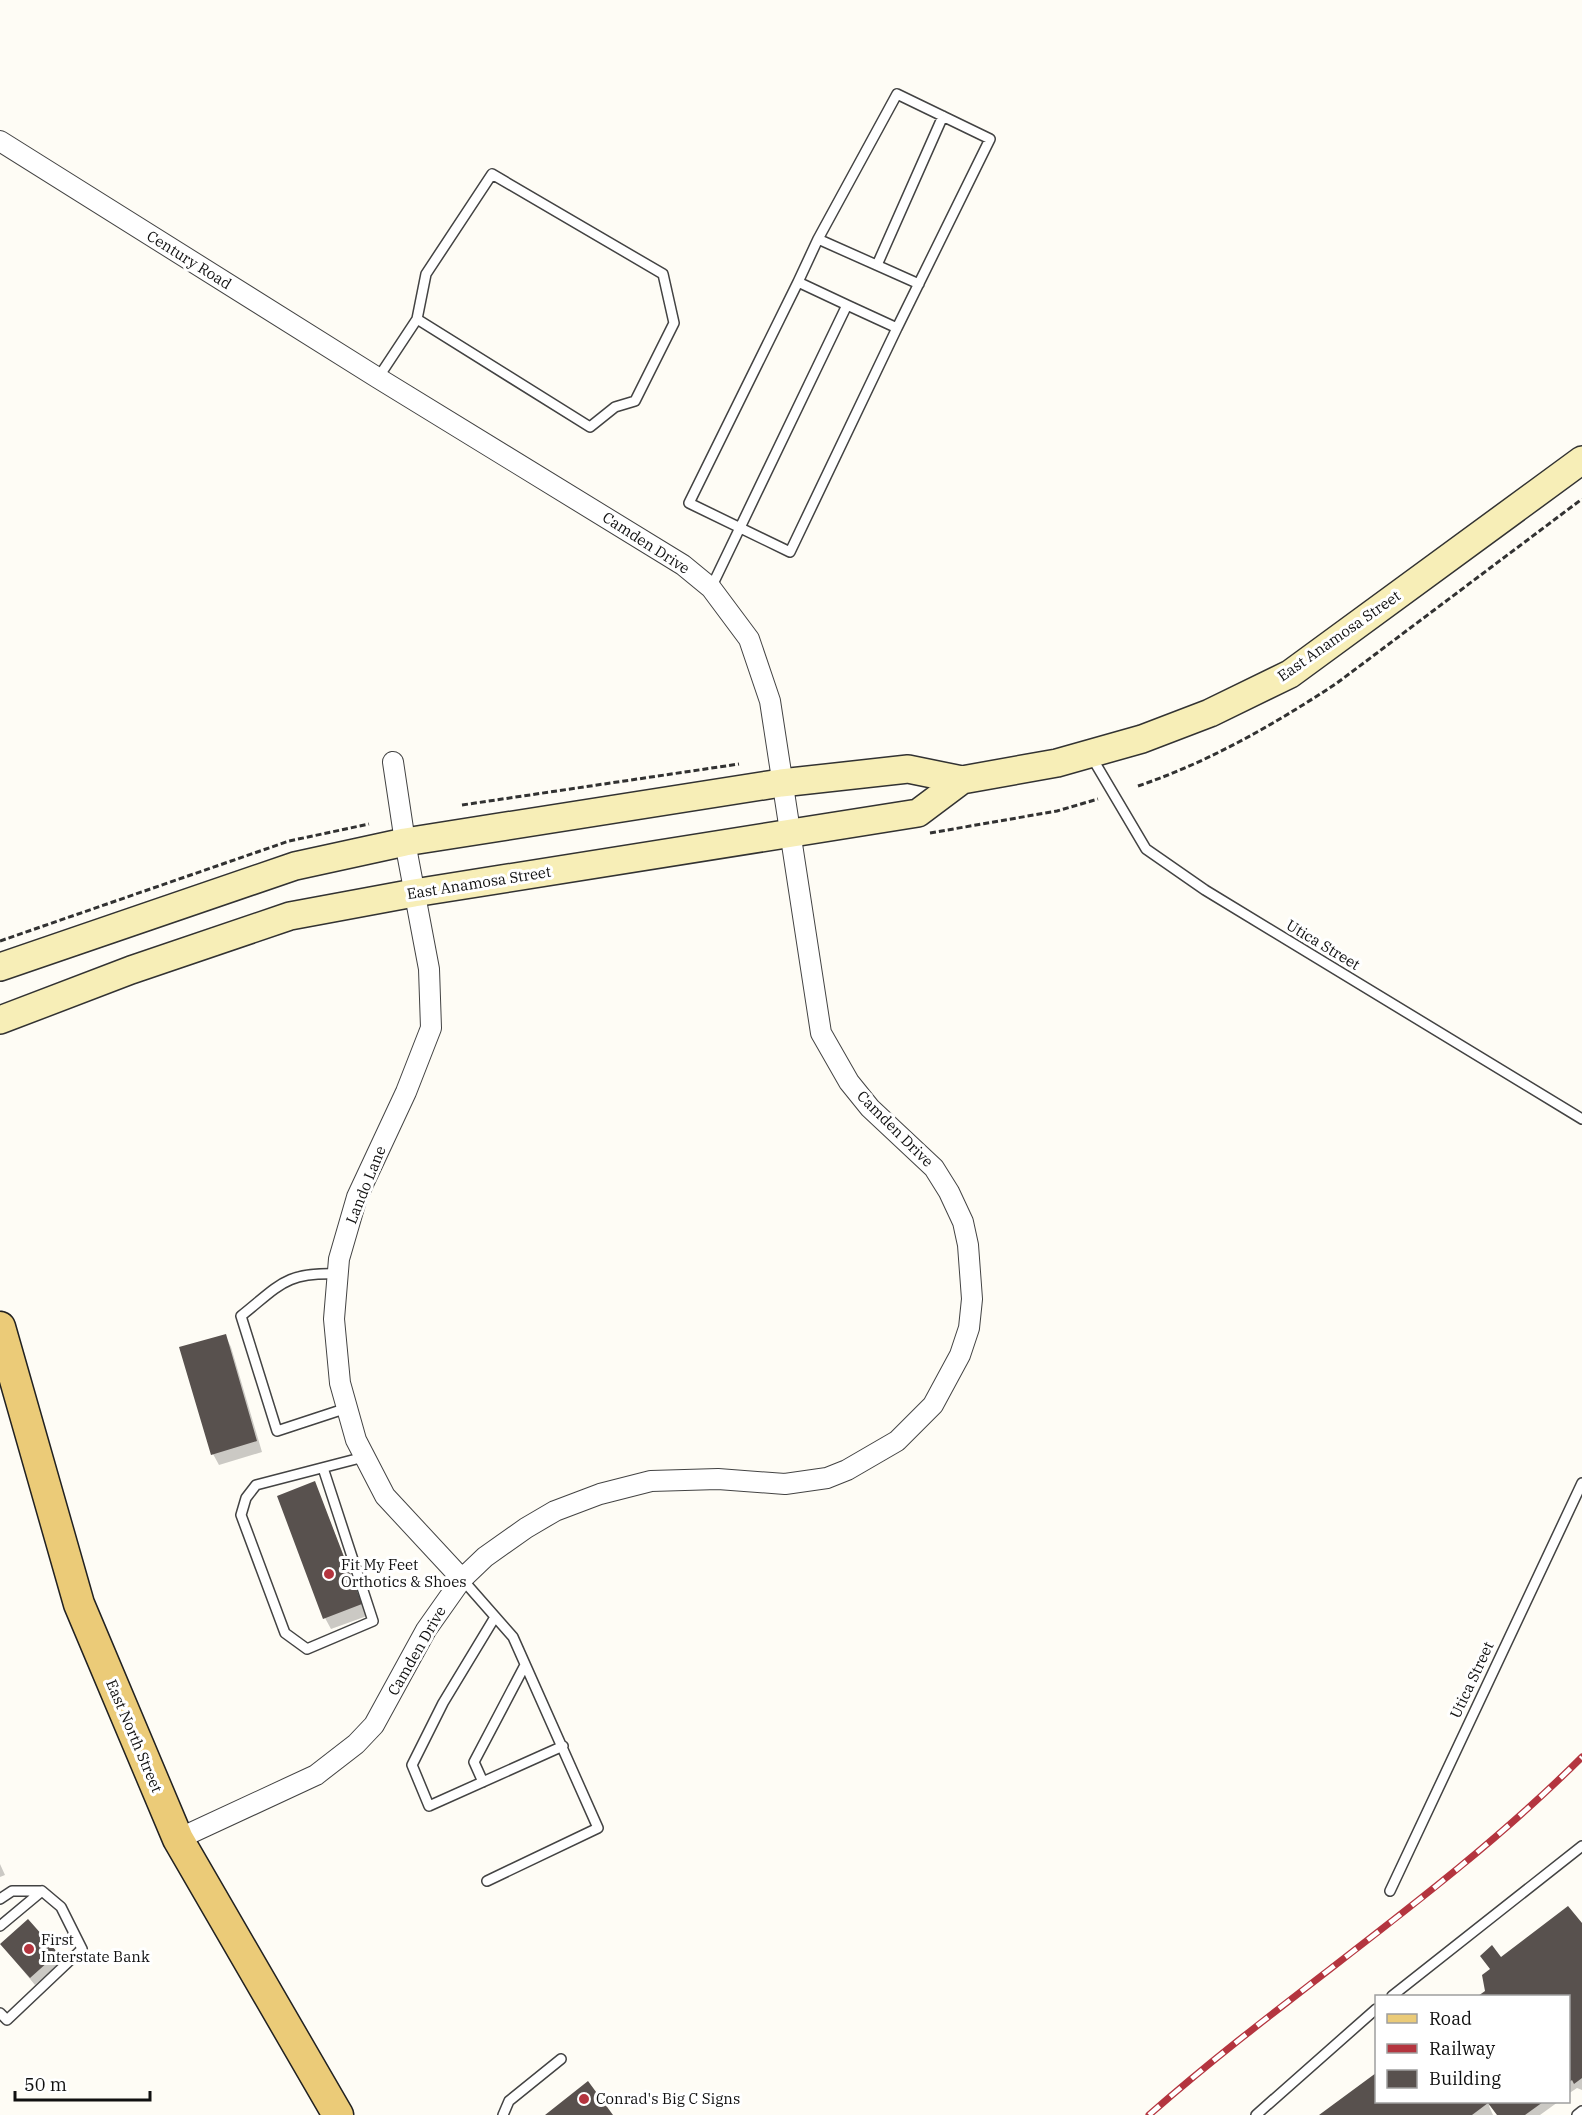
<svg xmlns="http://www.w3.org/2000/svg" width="1582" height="2115" font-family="'IBM Plex Serif',serif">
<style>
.shadow{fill:#0003}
.building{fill:#58514e}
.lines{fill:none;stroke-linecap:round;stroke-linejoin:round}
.lane-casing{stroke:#434343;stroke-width:12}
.street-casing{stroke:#434343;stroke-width:22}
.secondary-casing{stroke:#323232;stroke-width:30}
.primary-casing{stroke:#212121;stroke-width:33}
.path{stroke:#323232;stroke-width:3;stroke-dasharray:6 3;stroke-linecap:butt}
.lane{stroke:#fff;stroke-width:9}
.street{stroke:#fff;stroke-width:20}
.secondary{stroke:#f7eeb7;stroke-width:27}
.primary{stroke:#ebcb78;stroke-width:30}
.rail-casing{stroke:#b4353f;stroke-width:7}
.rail{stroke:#fff;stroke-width:4.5;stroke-dasharray:14;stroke-linecap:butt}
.poi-dot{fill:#b4353f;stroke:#fff;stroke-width:2}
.labels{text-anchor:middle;stroke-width:6;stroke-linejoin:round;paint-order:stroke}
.street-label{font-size:15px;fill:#101010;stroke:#fff}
.poi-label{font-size:15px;fill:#101010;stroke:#fff;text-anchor:start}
</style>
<rect width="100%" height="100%" fill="#fefcf5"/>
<path class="shadow" d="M225,1335l6,12 31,105 -43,13 -6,-11z
M315,1483l52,133 -36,13 -6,-11z
M0,1864l5,11 -5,2z
M1582,1925v165l-5,-2 -9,6v-98h-88l7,-5 4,-21 -9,-14 19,3z
M1,1944l56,10 4,8 -26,23z
M1376,2075v27h182l-18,13h-42l-8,-10 -1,1 4,9h-172z"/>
<path class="building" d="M226,1334l31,107 -46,14 -32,-108z
M315,1481l47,123 -39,15 -46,-123z
M1568,1906l14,17v155l-8,6 -2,-4 -4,3v-87h-90l7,-5 -3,-16 8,-6 -10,-13 12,-11 9,12z
M28,1919l30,34 -28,25 -30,-34z
M1376,2073v29h167l-18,13h-28l-9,-12 -16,12h-153z
M588,2081l25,34h-68z"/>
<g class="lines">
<g class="lane-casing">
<path id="lane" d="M818,239l-20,43 49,23
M877,265l66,-149
M798,282l-109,221 101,49 107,-224
M378,378l39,-59 173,108 25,-20 20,-6 39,-78 -11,-49 -171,-100 -66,100 -9,45
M711,588l136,-283 50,23 93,-189 -93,-45 -79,145 101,45
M1091,756l55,93 59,41 377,229
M338,1274c-53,-2 -58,11 -97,42l36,115 70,-23
M323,1468l50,153 -66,28 -22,-16 -44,-118 5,-17 10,-13 108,-28
M462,1579l51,58 85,191 -111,53
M495,1617l-52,86 -31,62 17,41 134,-60
M483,1782l-9,-20 51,-97
M1390,1891l192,-408
M0,1899l12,-8h30
M0,1926l42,-35 19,16 21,42 -75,71 -7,-7
M1392,1996l190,-150
M503,2115l6,-14 52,-42
M1256,2115l120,-106
M1577,2115l5,-4"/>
</g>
<g class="street-casing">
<path id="street" d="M0,141l378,237 305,187 28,23 38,51 21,62 51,332 28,49 21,26 64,60 15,24 14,30 5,23 4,54 -3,29 -9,27 -27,50 -36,36 -50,29 -20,8 -42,6 -67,-5 -67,2 -51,13 -45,17 -29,17 -41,29 -23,22 -36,51 -52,95 -18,19 -40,31 -138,64
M393,762l12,80 24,127 2,59 -25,64 -49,105 -18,62 -5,60 6,64 16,57 29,56 77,83"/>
</g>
<g class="secondary-casing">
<path id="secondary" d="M0,967l295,-101 110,-24 376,-59 127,-14 54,11 95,-17 85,-24 68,-26 80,-39 292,-214
M0,1020l131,-50 159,-54 124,-23 504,-80 44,-33"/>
</g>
<g class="primary-casing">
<path id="primary" d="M0,1327l79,277 99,235 160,276"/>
</g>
<path class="path" d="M1138,786c71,-24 137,-62 199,-103l245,-184
M462,805l277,-41
M930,833l127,-22 41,-12
M0,941l289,-100 80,-17"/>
<use href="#lane" class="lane"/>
<use href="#street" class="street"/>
<use href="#secondary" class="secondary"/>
<use href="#primary" class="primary"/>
<g class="rail-casing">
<path id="rail" d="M1149,2115c141,-124 300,-225 433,-358"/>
</g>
<use href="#rail" class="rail"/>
</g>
<g class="poi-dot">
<circle cx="329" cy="1574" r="6"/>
<circle cx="29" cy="1949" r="6"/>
<circle cx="584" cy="2099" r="6"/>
</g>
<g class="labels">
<g class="street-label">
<text transform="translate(189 260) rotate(32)" y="5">Century Road</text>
<text transform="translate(646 543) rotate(33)" y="5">Camden Drive</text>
<text transform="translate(1339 636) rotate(-35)" y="5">East Anamosa Street</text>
<text transform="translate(479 883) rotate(-9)" y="5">East Anamosa Street</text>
<text transform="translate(1323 945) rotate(31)" y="5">Utica Street</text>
<text transform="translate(895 1129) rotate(45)" y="5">Camden Drive</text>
<text transform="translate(366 1185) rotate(-68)" y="5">Lando Lane</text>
<text transform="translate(417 1651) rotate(-60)" y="5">Camden Drive</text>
<text transform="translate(1472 1680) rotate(-65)" y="5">Utica Street</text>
<text transform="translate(134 1736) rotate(67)" y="5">East North Street</text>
</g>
<g class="poi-label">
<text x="341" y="1570">Fit My Feet<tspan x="341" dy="17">Orthotics &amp; Shoes</tspan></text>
<text x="41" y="1945">First<tspan x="41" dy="17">Interstate Bank</tspan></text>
<text x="596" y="2104">Conrad's Big C Signs</text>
</g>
</g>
<rect x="1375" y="1995" width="195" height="108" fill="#ffffff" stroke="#9f9f9f" stroke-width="1.5"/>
<rect x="1387" y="2014" width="30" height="9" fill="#ebcb78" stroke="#9f9f9f" stroke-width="1.5"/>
<text x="1429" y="2025" font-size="18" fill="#101010">Road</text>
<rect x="1387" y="2044" width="30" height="9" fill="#b4353f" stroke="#9f9f9f" stroke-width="1.5"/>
<text x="1429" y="2055" font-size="18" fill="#101010">Railway</text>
<rect x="1387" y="2070" width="30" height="18" fill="#58514e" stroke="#9f9f9f" stroke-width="1.5"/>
<text x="1429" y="2085" font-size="18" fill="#101010">Building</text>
<path d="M15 2091v9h135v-9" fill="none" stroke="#101010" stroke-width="3"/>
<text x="24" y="2091" font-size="18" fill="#101010" stroke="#ffffff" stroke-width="4.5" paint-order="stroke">50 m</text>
</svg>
